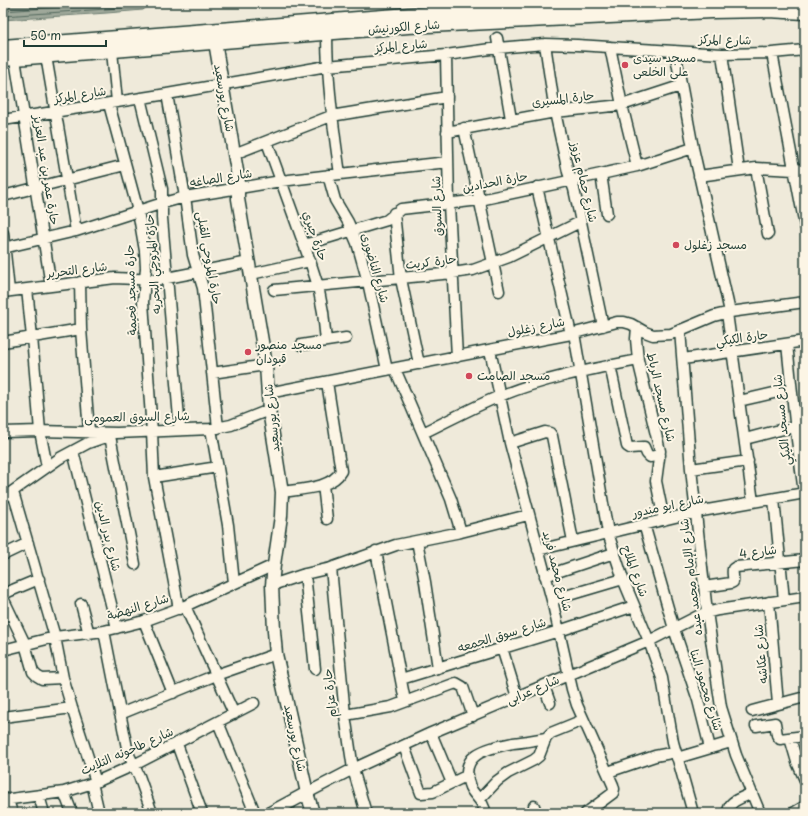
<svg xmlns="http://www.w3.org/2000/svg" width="808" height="816" font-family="'Playpen Sans','Playpen Sans Arabic',sans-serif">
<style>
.water{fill:#9fa89a;stroke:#6c7d71}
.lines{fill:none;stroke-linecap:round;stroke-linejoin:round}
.shore{stroke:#52685d;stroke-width:1}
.minor-casing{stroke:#1f3d34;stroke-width:13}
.tertiary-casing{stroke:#1f3d34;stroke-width:15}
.secondary-casing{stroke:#1f3d34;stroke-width:17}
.minor{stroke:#fcf5e5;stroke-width:10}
.tertiary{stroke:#fcf5e5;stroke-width:12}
.secondary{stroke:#fcf5e5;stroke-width:14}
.poi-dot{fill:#d1495b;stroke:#fcf5e5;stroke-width:1.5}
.labels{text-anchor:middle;stroke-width:4;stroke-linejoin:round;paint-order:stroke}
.street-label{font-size:12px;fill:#1f3d34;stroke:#fcf5e5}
.poi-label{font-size:12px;fill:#1f3d34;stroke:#fcf5e5;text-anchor:start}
</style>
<rect width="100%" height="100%" fill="#efeada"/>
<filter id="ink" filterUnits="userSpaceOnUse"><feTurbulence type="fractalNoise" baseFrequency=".025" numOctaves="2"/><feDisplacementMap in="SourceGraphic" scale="8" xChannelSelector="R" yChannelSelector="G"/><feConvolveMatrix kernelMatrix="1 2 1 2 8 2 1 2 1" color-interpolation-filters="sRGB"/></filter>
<g filter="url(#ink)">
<path class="water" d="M3,3h149l-9,7 -36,3 -104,7z"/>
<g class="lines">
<path class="shore" d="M3,11l117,-8
M3,16l103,-7 35,-3 4,-3"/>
<g class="minor-casing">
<path id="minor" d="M327,33c0,47 6,93 13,141
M497,38l14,81
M545,44l10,68 13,60 6,17 29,137
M610,47l12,58 15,61
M112,51l5,51
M675,51l18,97 37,164
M772,53l33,173
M722,54l17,116
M446,55l3,149 8,153
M46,56l30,175
M15,59l36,227
M167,94l18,103 8,58 10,33 15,140
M140,98l22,91v29l18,212
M109,104l29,107 7,40 1,17 -3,34 9,130 2,45 25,132
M3,120l164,-26 160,-28 119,-11 52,-7 47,-4 32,1 145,9 50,-1 33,-3
M464,128l35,163
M447,132l108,-20 67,-7 58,-19
M267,142l43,119 8,25 5,26 3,29
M234,154l97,-38 116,-19
M756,168l12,66
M601,174l6,40
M328,175l7,25 13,22 9,21 11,39 19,88
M699,176l57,-8 38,2 11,-1
M537,187l34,147
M3,196l122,-31
M394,213l7,66 18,85
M3,233l6,58
M304,245l83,-25 14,-11 79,-9 121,-26 36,-8 56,-18
M3,248l73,-17 87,-28 22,-6 96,-16 59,-7 108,-12
M251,274l59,-13
M80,282l1,47 8,102
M27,289l5,48 8,94 7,36
M274,290l179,-17 20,-3 36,-13 71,-35
M3,292l112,-14 41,2 11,-2 82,-16
M727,313l26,189
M637,327l-1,12 2,21 22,91 -4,30 8,39
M680,330l11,139 16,143 14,95 15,48 24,58
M574,333l34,200 15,46 26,62 13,37 11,64 20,71
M3,342l78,-13
M787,344l9,88 8,61
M301,345l45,-7
M490,350l20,93 42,157 20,89 5,16 36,80 1,4 -1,4 -27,20
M683,359l122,-18
M610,365l17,81 3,2 14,-1 3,7 3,3 10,-2
M395,369l56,130 10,33
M212,373l54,-8
M268,393l303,-59 46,-12h7l7,2 14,8 8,3 18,-1 43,-18 16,-4 75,-10
M739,401l52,-12
M211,429l17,96 6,58
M3,432l37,-1 77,2 94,-4 20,-4 38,-15
M423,433c25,-12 50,-26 77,-37 44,-18 92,-27 138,-36
M110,436l25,128
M745,439l50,-13
M510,443l35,-11 5,1 2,3 21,105
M73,451l44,177
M691,469l57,-8
M154,477l64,-10
M323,485l4,34
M13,492l42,145 8,41 9,30 24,74
M282,492c17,-3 50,-3 59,-21l-14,-89
M3,498l57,-40 28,-15 23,-8
M774,499l10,101
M644,524l30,105 24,71 12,48
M417,541l8,41 13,86
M538,550l158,-38 109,-19
M376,551l29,150
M3,555l25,-12
M331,568l14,147 8,54 13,44
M305,574l10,95
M545,576l69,-23
M272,585l33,-11 26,-6 65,-23 65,-13 67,-17
M704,587l27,-4 2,-1c1,-4 -1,-9 0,-13l3,-2 69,-7
M3,594l36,-15
M3,598l22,46 8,28 4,4 5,3 21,-1
M552,600l71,-21
M769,602l9,102
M81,604l8,30
M185,606l49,108
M144,621l29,72
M104,631l24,122 11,23 13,37
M502,648l15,49
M3,650l52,-13 49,-6 40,-10 41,-15 89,-41
M401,679l158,-48 75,-25
M544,686l6,17
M752,711l53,-14
M120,714l96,-39 60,-21
M345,715l46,-8 65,-24 7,4 10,29
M3,717l69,-9
M218,722l37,91
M756,726l19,-3 2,12 3,4 25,-3
M431,733l21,50
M790,738l7,24 8,18
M177,744l25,69
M404,746l17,47 12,-1 35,-17
M677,758l54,-16
M608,772l47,-16 21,-4
M92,783l7,30
M64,792l8,21
M307,793l46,-24 78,-36 218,-92 53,-27 16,-4 87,-13
M39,796l5,17
M480,799l17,-18 11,-8 26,-13 5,-4 7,-18 5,-5 32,-13
M3,800l61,-8 32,-10 38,-17 120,-62
M8,800l4,13
M534,806l2,7
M485,813c0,-11 -11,-17 -15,-26 -13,-34 19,-39 43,-44 11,-1 22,-3 33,-5
M729,813c-3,-12 14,-15 23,-20
M793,813l12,-7"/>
</g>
<g class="tertiary-casing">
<path id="tertiary" d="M215,42l23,135v22l28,166 3,45 13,82 -1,24 -7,49 -2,20 2,46 2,23 31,139 6,20
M270,813l37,-20"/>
</g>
<g class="secondary-casing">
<path id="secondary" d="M3,47l406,-32 241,-12
M3,59l405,-33 303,-15 57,-1 37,2"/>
</g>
<use href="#minor" class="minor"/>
<use href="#tertiary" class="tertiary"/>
<use href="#secondary" class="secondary"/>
</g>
</g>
<g class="poi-dot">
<circle cx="625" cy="65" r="4"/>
<circle cx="676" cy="245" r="4"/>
<circle cx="248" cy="352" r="4"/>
<circle cx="469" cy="376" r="4"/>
</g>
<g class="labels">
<g class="street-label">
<text transform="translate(404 27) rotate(-4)" y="4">شارع الكورنيش</text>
<text transform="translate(725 40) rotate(1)" y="4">شارع المركز</text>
<text transform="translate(401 46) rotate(-5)" y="4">شارع المركز</text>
<text transform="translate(80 95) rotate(-9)" y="4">شارع المركز</text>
<text transform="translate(224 98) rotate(80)" y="4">شارع بورسعيد</text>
<text transform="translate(563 99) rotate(-7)" y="4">حارة المسيرى</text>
<text transform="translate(46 170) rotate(81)" y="4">حارة عمر بن عبد العزيز</text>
<text transform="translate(221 178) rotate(-9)" y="4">شارع الصاغه</text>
<text transform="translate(495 182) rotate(-11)" y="4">حارة الحدادين</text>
<text transform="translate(584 182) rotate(77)" y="4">شارع حمام عزوز</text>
<text transform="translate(437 206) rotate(-92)" y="4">شارع السوق</text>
<text transform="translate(315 236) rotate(71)" y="4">حارة جبري</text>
<text transform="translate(209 258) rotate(80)" y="4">حارة المروحي القبلى</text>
<text transform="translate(431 262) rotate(-7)" y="4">حارة كريت</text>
<text transform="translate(153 264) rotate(-94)" y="4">حارة المروحي البحريه</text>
<text transform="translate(375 268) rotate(74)" y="4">شارع الناضورى</text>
<text transform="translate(77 270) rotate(-7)" y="4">شارع التحرير</text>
<text transform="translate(131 290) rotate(-92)" y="4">حارة مسجد فحيمة</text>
<text transform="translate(536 327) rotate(-11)" y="4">شارع زغلول</text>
<text transform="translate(742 338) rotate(-8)" y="4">حارة الكيكي</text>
<text transform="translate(661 397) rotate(77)" y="4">شارع مسجد الرباط</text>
<text transform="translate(137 417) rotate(-1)" y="4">شارع السوق العمومى</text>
<text transform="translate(272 418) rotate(-96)" y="4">شارع بورسعيد</text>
<text transform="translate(782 420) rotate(-96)" y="4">شارع مسجد الكيكي</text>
<text transform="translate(668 506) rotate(-12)" y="4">شارع ابو مندور</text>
<text transform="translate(108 536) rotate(76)" y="4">شارع بدر الدين</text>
<text transform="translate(758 552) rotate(-7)" y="4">شارع 4</text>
<text transform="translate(557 571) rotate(75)" y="4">شارع محمد فريد</text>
<text transform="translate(635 571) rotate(70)" y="4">شارع الملاح</text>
<text transform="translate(691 577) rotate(-97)" y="4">شارع الإمام محمد عبده</text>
<text transform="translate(138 607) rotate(-17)" y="4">شارع النهضة</text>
<text transform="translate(502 635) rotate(-17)" y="4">شارع سوق الجمعه</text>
<text transform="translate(761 654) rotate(-95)" y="4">شارع عكاشه</text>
<text transform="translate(533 690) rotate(-23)" y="4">شارع عرابى</text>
<text transform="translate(706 690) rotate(73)" y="4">شارع محمود البنا</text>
<text transform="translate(330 693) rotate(-96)" y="4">حارة عزام</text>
<text transform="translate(295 738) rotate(78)" y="4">شارع بورسعيد</text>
<text transform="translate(127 751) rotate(-24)" y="4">شارع طاحونه التلايت</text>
</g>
<g class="poi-label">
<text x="633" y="62">مسجد سيدى<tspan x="633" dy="14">على الخلعى</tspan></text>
<text x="684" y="249">مسجد زغلول</text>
<text x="256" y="349">مسجد منصور<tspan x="256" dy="14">قبودان</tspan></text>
<text x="477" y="380">مسجد الصامت</text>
</g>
</g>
<rect width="808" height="816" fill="none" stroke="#fcf5e5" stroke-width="16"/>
<rect x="8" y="8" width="792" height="800" fill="none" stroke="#1f3d34" stroke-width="1.5" filter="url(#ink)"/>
<path d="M24 40v6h82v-6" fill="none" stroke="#1f3d34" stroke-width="2"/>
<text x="30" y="40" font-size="12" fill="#1f3d34" stroke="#fcf5e5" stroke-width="3" paint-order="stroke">50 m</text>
</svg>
